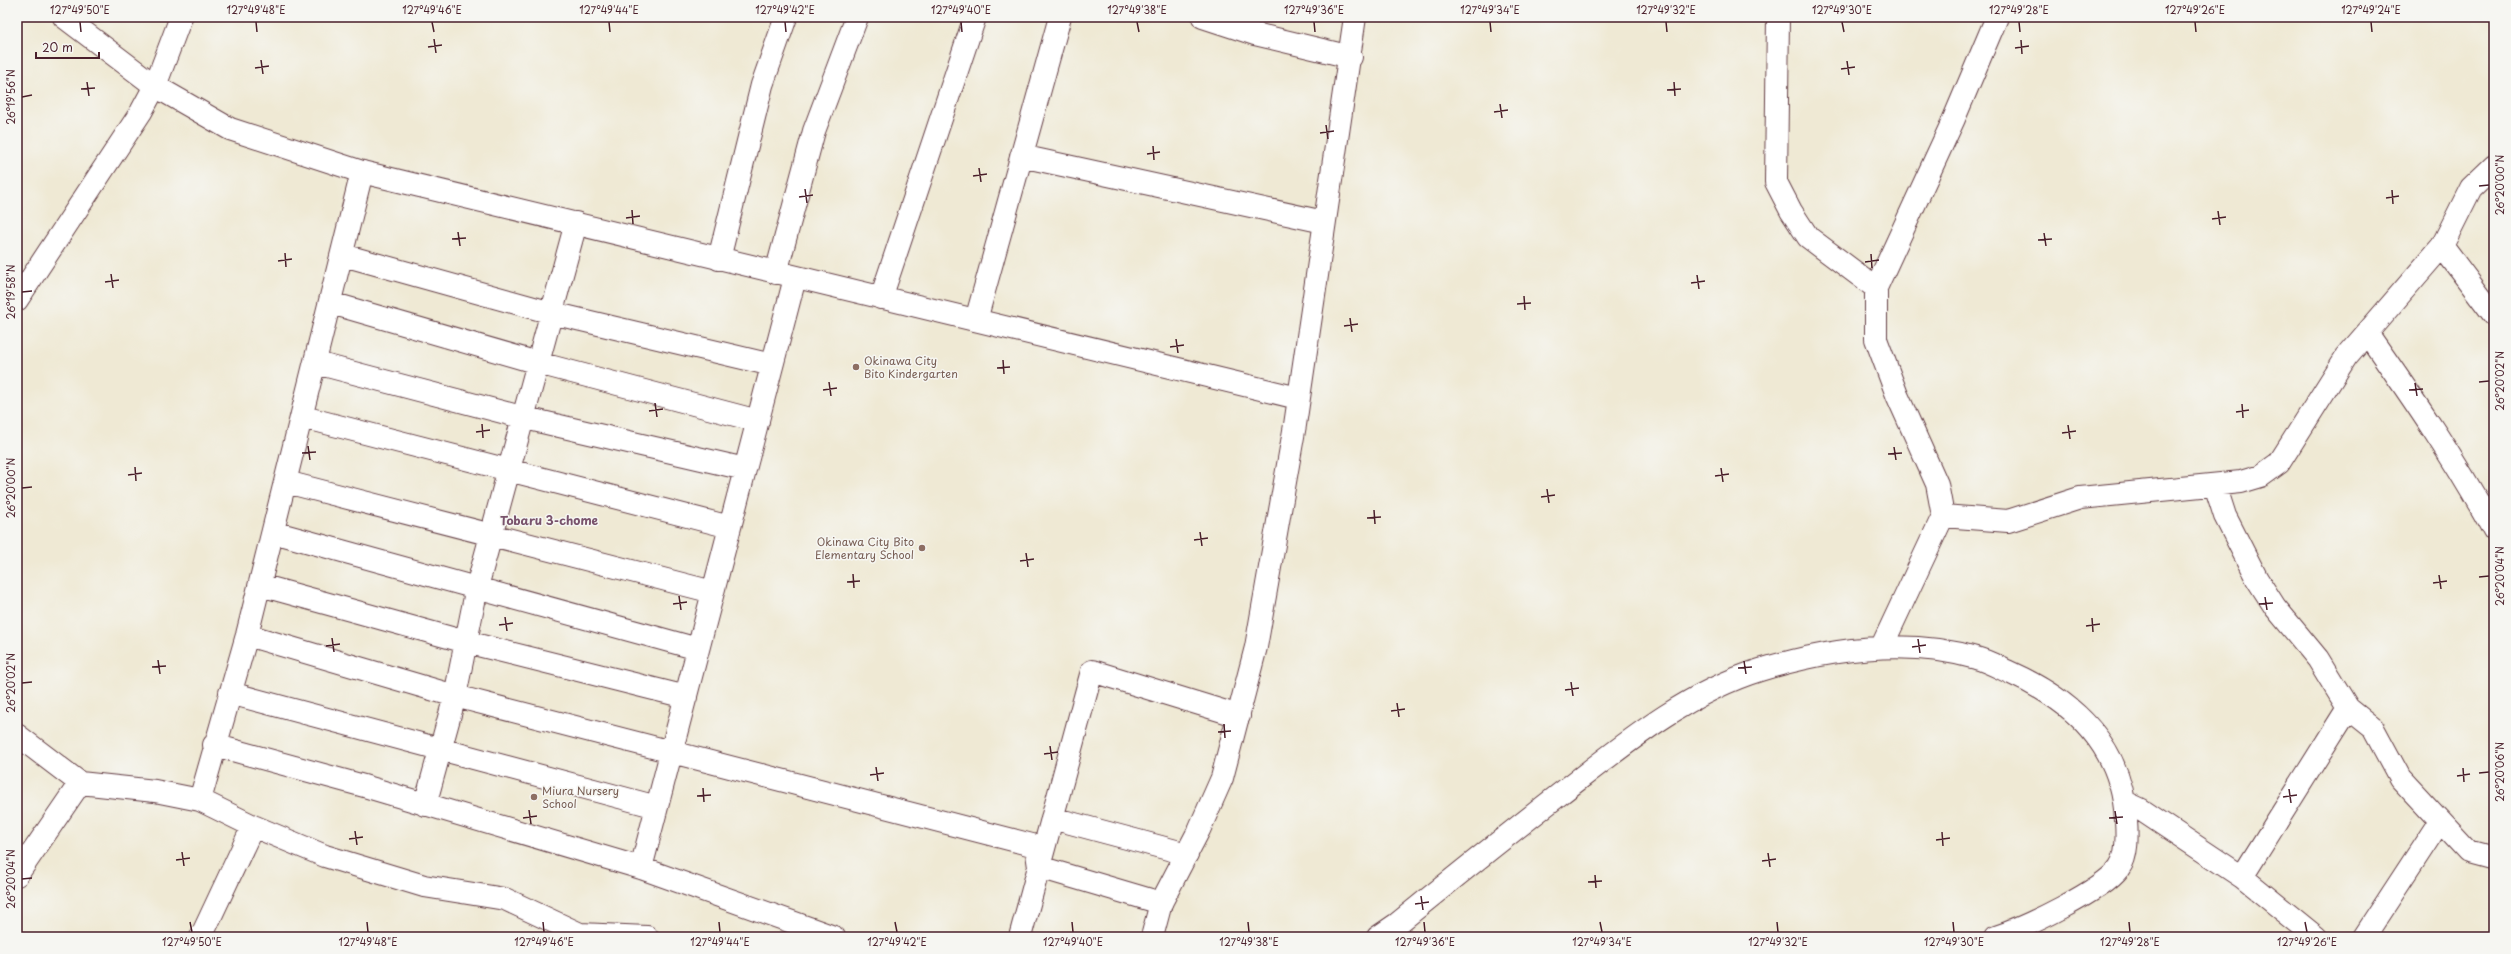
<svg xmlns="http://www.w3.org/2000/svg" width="2511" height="954" font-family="'Playpen Sans',sans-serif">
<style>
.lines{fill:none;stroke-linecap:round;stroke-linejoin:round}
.minor-casing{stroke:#633d44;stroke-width:24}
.tertiary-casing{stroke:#633d44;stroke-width:24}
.minor{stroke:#fff;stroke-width:22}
.tertiary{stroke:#fff;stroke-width:22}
.ticks{fill:none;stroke:#4a1f2b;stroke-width:1.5}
.education-dot{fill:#8d6e63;stroke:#f6f6f2;stroke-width:1.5}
.labels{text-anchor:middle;stroke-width:3;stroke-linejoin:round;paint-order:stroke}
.education-label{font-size:11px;fill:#785e54;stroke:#f6f6f2;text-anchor:start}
.neighbourhood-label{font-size:12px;font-weight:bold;fill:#79536c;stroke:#f6f6f2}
.neatline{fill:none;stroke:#4a1f2b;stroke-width:1.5}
.ticks-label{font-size:10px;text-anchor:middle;fill:#4a1f2b}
</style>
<rect width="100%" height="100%" fill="#f6f6f2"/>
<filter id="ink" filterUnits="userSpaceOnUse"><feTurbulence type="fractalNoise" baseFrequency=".025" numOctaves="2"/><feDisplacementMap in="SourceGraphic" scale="8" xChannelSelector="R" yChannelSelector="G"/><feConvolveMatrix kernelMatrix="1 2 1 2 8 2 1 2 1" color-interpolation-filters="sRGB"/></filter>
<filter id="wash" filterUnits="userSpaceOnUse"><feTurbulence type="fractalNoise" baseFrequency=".012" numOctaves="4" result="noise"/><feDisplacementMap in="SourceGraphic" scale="16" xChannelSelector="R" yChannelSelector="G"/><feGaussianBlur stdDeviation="0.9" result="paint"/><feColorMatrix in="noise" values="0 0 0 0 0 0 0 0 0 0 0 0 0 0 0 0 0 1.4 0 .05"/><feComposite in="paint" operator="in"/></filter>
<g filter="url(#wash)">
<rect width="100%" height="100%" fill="#efe9d4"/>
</g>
<g filter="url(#ink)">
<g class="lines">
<g class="minor-casing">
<path id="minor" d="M1203,17l52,17 96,23
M1778,17l-2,165 15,29 17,26 68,51
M1021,156l303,66
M2442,246l52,69
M343,255l209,58 220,52
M719,259l43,-174 24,-68
M776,273l38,-142 43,-114
M881,298l94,-281
M17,300l124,-188 14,-26 26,-69
M331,303l207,60 220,58
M976,320l84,-303
M2367,333c45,64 90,129 127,198
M316,363l209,55 220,51
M303,417l427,110
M286,482l427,110
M2215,485l10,31 32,63 18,28 43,52 30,49 -106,169
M1943,516l65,5 72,-23 161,-16 20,-6 18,-13 67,-106 96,-111 29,-58 23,-22
M273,532l425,117
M260,585l206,57 220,55
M247,635l208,61 581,150 3,21 122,36
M1882,646l61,-130 -6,-32 -40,-89 -21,-56v-51l77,-167 44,-104
M230,693l427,114
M2348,708l25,20 27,50 68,73 26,7
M17,735l63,48 75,8 45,9 53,26 72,30 99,30 81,13 75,35 67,3
M214,745l150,41 277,82 193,69
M200,800l47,-165 115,-463
M2125,802l15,7 102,68 74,60
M425,805l30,-109 22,-109 99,-364
M1052,818l135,36
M641,868l154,-590
M17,875l63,-92
M201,937l52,-111
M1020,937l72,-266 147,45
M1378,937l19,-13c54,-44 108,-87 163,-130 61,-47 125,-101 200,-124 69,-21 145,-33 216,-12 12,3 24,10 35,15 64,29 111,73 115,147 1,14 2,36 -7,48 -17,23 -95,60 -123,69
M2364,937l76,-116"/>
</g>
<g class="tertiary-casing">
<path id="tertiary" d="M64,17l91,69 75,43 132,43 936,226
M1152,937l9,-34 38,-73 23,-52 34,-131 39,-222 60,-408"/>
</g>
<use href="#minor" class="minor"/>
<use href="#tertiary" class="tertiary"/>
</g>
</g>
<path class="ticks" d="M80,22l1,10M256,22l1,10M432,22l2,10M609,22l1,10M785,22l1,10M961,22l1,10M1137,22l2,10M1314,22l1,10M1490,22l1,10M1666,22l1,10M1842,22l2,10M2019,22l1,10M2195,22l1,10M2371,22l1,10M434,39l2,14M2021,40l1,14M428,47l14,-2M2015,48l14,-2M261,60l2,14M1847,61l2,14M255,68l14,-2M1841,69l14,-2M87,82l2,14M1674,82l1,14M81,89l14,-1M1667,90l14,-1M22,97l10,-2M1500,104l2,14M1494,112l14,-2M1326,125l2,14M1320,133l14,-2M1153,146l1,14M1147,154l13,-2M979,168l2,14M973,176l14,-2M2479,186l10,-1M805,189l2,14M2392,190l1,14M799,197l14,-2M2386,198l13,-2M632,210l1,14M2218,211l2,14M626,218l14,-2M2212,219l14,-2M458,232l2,14M2044,233l2,13M452,239l14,-1M2038,240l14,-1M285,253l1,14M1871,254l1,14M278,261l14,-2M1865,262l14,-2M111,274l2,14M1697,275l2,14M105,282l14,-2M1691,283l14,-2M22,292l10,-1M1524,296l1,14M1517,304l14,-1M1350,318l2,14M1344,326l14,-2M1176,339l2,14M1170,347l14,-2M1003,360l1,14M997,368l13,-1M829,382l2,14M2479,382l10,-1M2415,383l2,13M823,390l14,-2M2409,390l14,-1M655,403l2,14M2242,404l1,14M649,411l14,-2M2236,412l13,-2M482,424l1,14M2068,425l2,14M476,432l14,-2M2062,433l14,-2M308,446l2,14M1894,447l2,13M302,453l14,-1M1888,454l14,-1M135,467l1,14M1721,468l2,14M128,475l14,-2M1715,476l14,-2M22,488l10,-1M1547,489l2,14M1541,497l14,-2M1374,510l1,14M1367,518l14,-1M1200,532l2,14M1194,540l14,-2M1026,553l2,14M1020,561l14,-2M853,574l1,14M2439,575l2,14M2479,577l10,-1M847,582l13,-1M2433,583l14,-2M679,596l2,14M2265,597l2,13M673,604l14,-2M2259,604l14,-1M505,617l2,14M2092,618l1,14M499,625l14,-2M2086,626l14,-2M332,638l2,14M1918,639l2,14M326,646l14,-2M1912,647l14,-2M158,660l2,14M1744,661l2,13M152,667l14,-1M1738,668l14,-1M1571,682l2,14M22,683l10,-1M1565,690l14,-2M1397,703l2,14M1391,711l14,-2M1224,724l1,14M1218,732l13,-1M1050,746l2,14M1044,754l14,-2M876,767l2,14M2463,768l1,14M2479,773l10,-1M870,775l14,-2M2457,776l13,-2M703,788l1,14M2289,789l2,14M697,796l14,-1M2283,797l14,-2M529,810l2,14M2115,811l2,13M523,818l14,-2M2109,818l14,-1M355,831l2,14M1942,832l1,14M349,839l14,-2M1936,840l14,-2M182,852l2,14M1768,853l2,14M176,860l14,-2M1762,861l14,-2M1595,875l1,13M22,879l10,-1M1588,882l14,-1M1421,896l2,14M1415,904l14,-2M190,922l2,10M367,922l1,10M543,922l1,10M719,922l1,10M895,922l2,10M1072,922l1,10M1248,922l1,10M1424,922l1,10M1600,922l2,10M1777,922l1,10M1953,922l1,10M2129,922l1,10M2305,922l2,10"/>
<g class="education-dot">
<circle cx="856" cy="367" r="4"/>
<circle cx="922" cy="548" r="4"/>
<circle cx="534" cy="797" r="4"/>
</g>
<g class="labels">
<g class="education-label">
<text x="864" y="365">Okinawa City<tspan x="864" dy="13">Bito Kindergarten</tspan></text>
<text x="914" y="546" text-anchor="end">Okinawa City Bito<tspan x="914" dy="13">Elementary School</tspan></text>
<text x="542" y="795">Miura Nursery<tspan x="542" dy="13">School</tspan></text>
</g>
<g class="neighbourhood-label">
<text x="549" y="525">Tobaru 3-chome</text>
</g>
</g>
<rect width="2511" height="954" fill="none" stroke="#f6f6f2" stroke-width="44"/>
<path d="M36 52v6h63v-6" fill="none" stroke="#4a1f2b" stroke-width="2"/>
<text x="42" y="52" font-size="12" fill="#4a1f2b" stroke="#f6f6f2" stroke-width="3" paint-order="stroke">20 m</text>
<rect x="22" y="22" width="2467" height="910" class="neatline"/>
<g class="ticks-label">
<text x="80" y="14">127°49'50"E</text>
<text x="256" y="14">127°49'48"E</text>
<text x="432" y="14">127°49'46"E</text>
<text x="609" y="14">127°49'44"E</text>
<text x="785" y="14">127°49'42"E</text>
<text x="961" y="14">127°49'40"E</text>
<text x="1137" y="14">127°49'38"E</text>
<text x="1314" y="14">127°49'36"E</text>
<text x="1490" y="14">127°49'34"E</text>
<text x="1666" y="14">127°49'32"E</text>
<text x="1842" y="14">127°49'30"E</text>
<text x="2019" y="14">127°49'28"E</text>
<text x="2195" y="14">127°49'26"E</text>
<text x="2371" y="14">127°49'24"E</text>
<text transform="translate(11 97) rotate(-90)" y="4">26°19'56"N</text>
<text transform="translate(2500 185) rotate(-90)" y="4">26°20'00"N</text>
<text transform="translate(11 292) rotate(-90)" y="4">26°19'58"N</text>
<text transform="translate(2500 381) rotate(-90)" y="4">26°20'02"N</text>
<text transform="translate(11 488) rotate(-90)" y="4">26°20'00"N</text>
<text transform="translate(2500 576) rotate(-90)" y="4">26°20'04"N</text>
<text transform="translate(11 683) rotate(-90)" y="4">26°20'02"N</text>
<text transform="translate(2500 772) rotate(-90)" y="4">26°20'06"N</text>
<text transform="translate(11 879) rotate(-90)" y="4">26°20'04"N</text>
<text x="192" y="946">127°49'50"E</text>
<text x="368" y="946">127°49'48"E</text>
<text x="544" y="946">127°49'46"E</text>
<text x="720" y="946">127°49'44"E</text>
<text x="897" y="946">127°49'42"E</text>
<text x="1073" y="946">127°49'40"E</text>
<text x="1249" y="946">127°49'38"E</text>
<text x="1425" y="946">127°49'36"E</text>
<text x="1602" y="946">127°49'34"E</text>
<text x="1778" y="946">127°49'32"E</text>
<text x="1954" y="946">127°49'30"E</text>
<text x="2130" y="946">127°49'28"E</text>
<text x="2307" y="946">127°49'26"E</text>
</g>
</svg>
